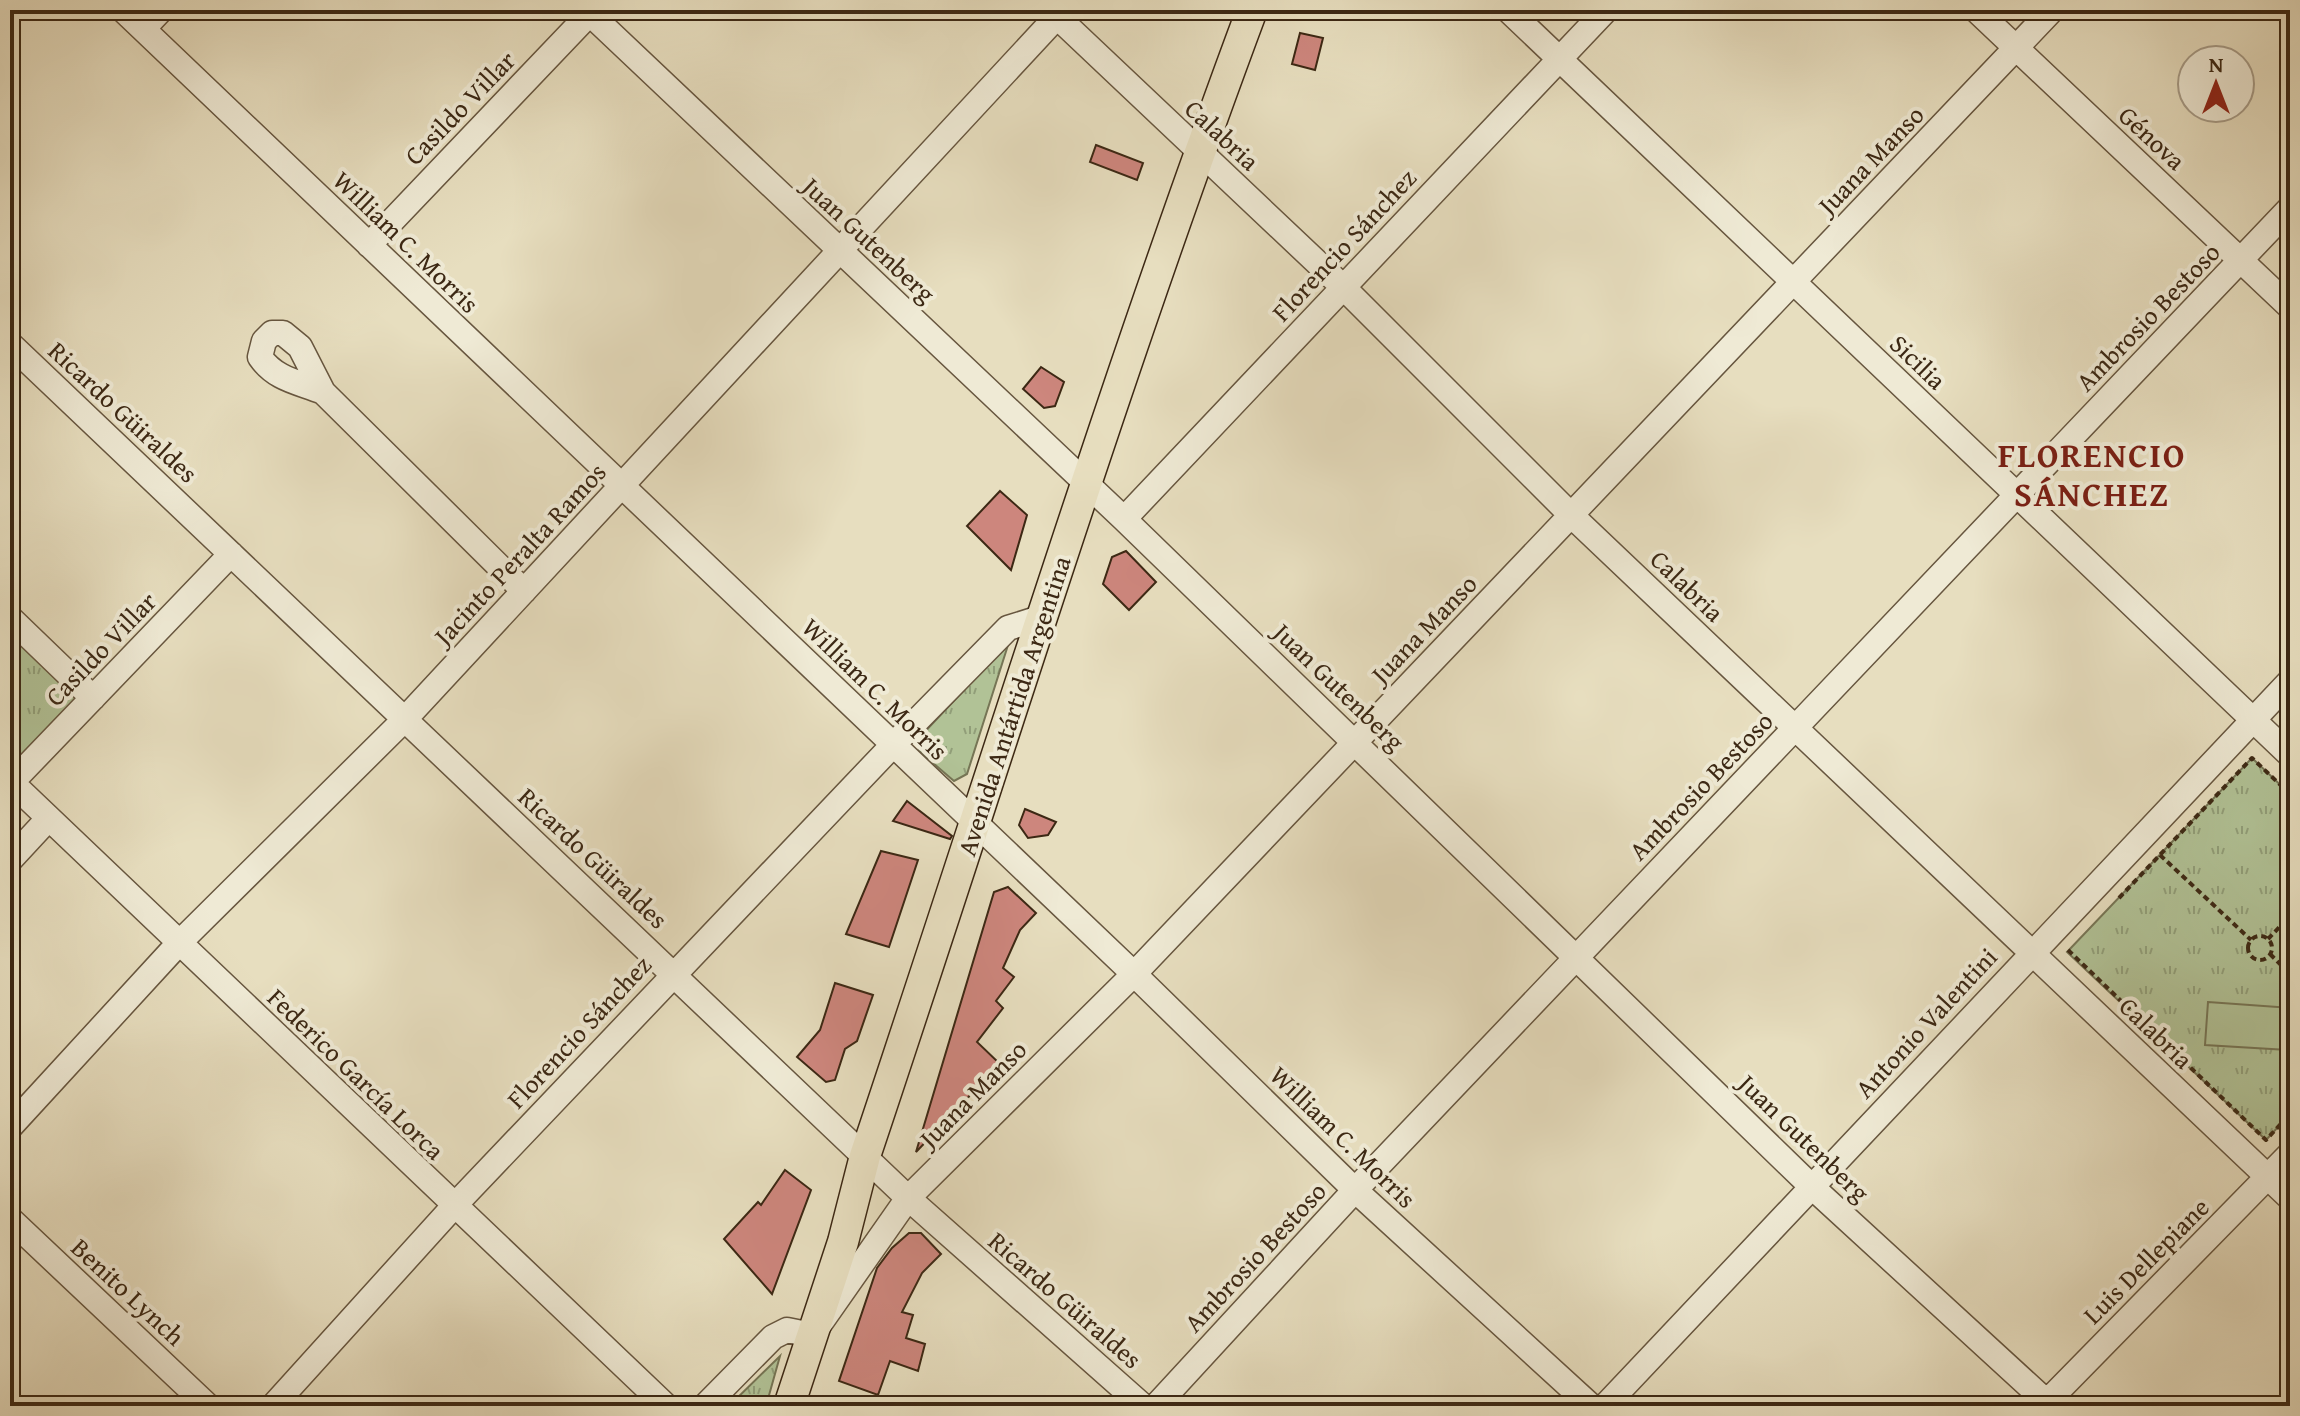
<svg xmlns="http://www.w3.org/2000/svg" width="2300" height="1416" font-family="'Gentium Book Plus',serif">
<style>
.park{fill:url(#park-tufts);stroke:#767555;stroke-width:2}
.garden{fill:#b1c296;stroke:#767555;stroke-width:2}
.building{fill:#cd867d;stroke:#3c2814;stroke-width:2}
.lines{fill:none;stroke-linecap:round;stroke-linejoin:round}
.minor-casing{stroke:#67563f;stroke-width:27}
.major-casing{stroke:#3c2814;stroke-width:33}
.path{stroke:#3c2814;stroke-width:4;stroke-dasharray:6 4;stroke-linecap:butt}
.minor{stroke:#efead5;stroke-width:24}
.major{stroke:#e7debf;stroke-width:30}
.labels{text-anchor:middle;stroke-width:8;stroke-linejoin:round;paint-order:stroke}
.street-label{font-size:26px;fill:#3c2814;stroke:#efead5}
.district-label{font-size:34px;font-weight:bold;letter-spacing:2px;fill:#7a1f14;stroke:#efead5}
</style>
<defs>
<pattern id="park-tufts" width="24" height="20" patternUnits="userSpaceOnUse" patternTransform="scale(2)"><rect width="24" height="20" fill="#b1c296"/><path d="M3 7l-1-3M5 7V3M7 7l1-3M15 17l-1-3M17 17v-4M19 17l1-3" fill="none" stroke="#919e79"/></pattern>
</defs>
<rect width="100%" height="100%" fill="#e7debf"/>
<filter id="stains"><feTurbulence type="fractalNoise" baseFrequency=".0025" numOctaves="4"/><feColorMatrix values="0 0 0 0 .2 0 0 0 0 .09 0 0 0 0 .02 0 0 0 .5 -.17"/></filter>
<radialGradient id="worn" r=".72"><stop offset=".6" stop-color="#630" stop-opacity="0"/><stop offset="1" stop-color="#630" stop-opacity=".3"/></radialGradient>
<path class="park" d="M10,618l83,80 -83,83z
M1009,642l-42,132 -13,7 -35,-30 -1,-12z
M2252,758l38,36v320l-24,26 -199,-188z
M780,1356l-14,50h-37z"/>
<path class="garden" d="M2208,1002l82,6 -2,42 -83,-5z"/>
<path class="building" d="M1300,33l23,5 -8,32 -23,-6z
M1096,145l47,18 -6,17 -47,-18z
M1041,367l23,15 -9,24 -11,2 -21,-19z
M1000,491l27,24 -16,55 -44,-44z
M1126,551l30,31 -27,28 -26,-26 9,-27z
M907,801l45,35 -2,3 -57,-18z
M1025,809l31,13 -8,13 -20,3 -9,-13z
M881,851l37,9 -29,87 -43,-13z
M1008,887l28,26 -16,17 -17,38 11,9 -18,24 7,7 -26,34 23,22 -84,88 78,-260z
M835,983l38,12 -16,46 -12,8 -10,31 -9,2 -29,-25 23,-27z
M785,1170l26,20 -39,104 -48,-55 34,-37 3,3z
M909,1233h12l20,21 -19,19 -20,39 11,3 -7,23 19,6 -7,27 -28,-10 -12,34 -39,-14 38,-113 15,-20z"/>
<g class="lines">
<g class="minor-casing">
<path id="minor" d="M123,10l1011,964 221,216 236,216
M586,10l538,509 687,667 240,220
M1050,10l293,277 228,228 719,683
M1508,10l782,745
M1976,10l314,297
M143,29l18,-19
M369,245l224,-235
M10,344l898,854 235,208
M323,392c-24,-10 -47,-12 -63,-35l4,-16 8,-8h11l17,14 23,45 201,199
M1124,519l482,-509
M10,618l83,80
M10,781l656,625
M11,783l220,-229
M10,860l38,-41
M10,1127l169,-184 226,-224 658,-709
M10,1219l198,187
M273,1406l181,-200 438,-460 116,-118 35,-11
M705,1406l68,-69 14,-7 25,5 96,-137 226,-224 918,-964
M1156,1406l199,-216 935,-982
M1605,1406l685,-725
M2043,1406l247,-252"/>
</g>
<g class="major-casing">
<path id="major" d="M789,1406l54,-164 22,-86c128,-382 246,-768 387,-1146"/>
</g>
<path class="path" d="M2160,855l91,85
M2119,898l133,-140 38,36
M2248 948a12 12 0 1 1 24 0a12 12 0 1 1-24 0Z
M2268,939l22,-23
M2068,950l198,190 24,-26
M2270,954l20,20"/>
<use href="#minor" class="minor"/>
<use href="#major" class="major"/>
</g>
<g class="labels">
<g class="street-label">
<text transform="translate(460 108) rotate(-46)" y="9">Casildo Villar</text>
<text transform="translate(1222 135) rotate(43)" y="9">Calabria</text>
<text transform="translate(2152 138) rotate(43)" y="9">Génova</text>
<text transform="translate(1871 160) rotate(-46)" y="9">Juana Manso</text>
<text transform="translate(869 240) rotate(43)" y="9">Juan Gutenberg</text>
<text transform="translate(406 242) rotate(44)" y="9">William C. Morris</text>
<text transform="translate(1344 245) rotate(-47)" y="9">Florencio Sánchez</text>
<text transform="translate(2148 317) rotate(-46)" y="9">Ambrosio Bestoso</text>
<text transform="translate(1918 362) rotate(44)" y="9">Sicilia</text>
<text transform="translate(123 412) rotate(43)" y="9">Ricardo Güiraldes</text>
<text transform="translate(520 554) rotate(-47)" y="9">Jacinto Peralta Ramos</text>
<text transform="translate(1687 586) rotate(44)" y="9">Calabria</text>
<text transform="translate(1424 629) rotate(-46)" y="9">Juana Manso</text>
<text transform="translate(101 649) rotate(-46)" y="9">Casildo Villar</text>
<text transform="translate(1339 687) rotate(44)" y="9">Juan Gutenberg</text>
<text transform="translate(875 689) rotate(44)" y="9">William C. Morris</text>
<text transform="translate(1014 706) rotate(-72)" y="9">Avenida Antártida Argentina</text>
<text transform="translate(1701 786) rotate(-46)" y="9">Ambrosio Bestoso</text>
<text transform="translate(593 858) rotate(43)" y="9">Ricardo Güiraldes</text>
<text transform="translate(1926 1023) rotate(-47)" y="9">Antonio Valentini</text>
<text transform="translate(579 1032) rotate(-47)" y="9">Florencio Sánchez</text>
<text transform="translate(2156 1033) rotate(44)" y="9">Calabria</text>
<text transform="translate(356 1074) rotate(44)" y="9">Federico García Lorca</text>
<text transform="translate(973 1094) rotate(-45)" y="9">Juana Manso</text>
<text transform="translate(1343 1137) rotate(44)" y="9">William C. Morris</text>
<text transform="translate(1804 1138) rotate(44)" y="9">Juan Gutenberg</text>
<text transform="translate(1255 1257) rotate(-47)" y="9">Ambrosio Bestoso</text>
<text transform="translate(2146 1261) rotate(-45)" y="9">Luis Dellepiane</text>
<text transform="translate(128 1292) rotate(43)" y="9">Benito Lynch</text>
<text transform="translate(1065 1300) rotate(41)" y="9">Ricardo Güiraldes</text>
</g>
<g class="district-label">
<text x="2092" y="467">FLORENCIO<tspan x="2092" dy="39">SÁNCHEZ</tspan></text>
</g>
</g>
<rect width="2300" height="1416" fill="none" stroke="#e7debf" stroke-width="40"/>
<rect x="12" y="12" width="2276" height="1392" fill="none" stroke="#3c2814" stroke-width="4"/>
<rect x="20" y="20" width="2260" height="1376" fill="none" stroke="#3c2814" stroke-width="2"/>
<g transform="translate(2216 84)"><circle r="38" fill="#efead5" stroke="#a79c88" stroke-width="2"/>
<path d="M0-6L14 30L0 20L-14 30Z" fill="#8f2418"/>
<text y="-12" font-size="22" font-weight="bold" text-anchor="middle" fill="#3c2814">N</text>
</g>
<rect width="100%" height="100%" filter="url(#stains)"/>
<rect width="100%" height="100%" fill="url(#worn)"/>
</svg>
